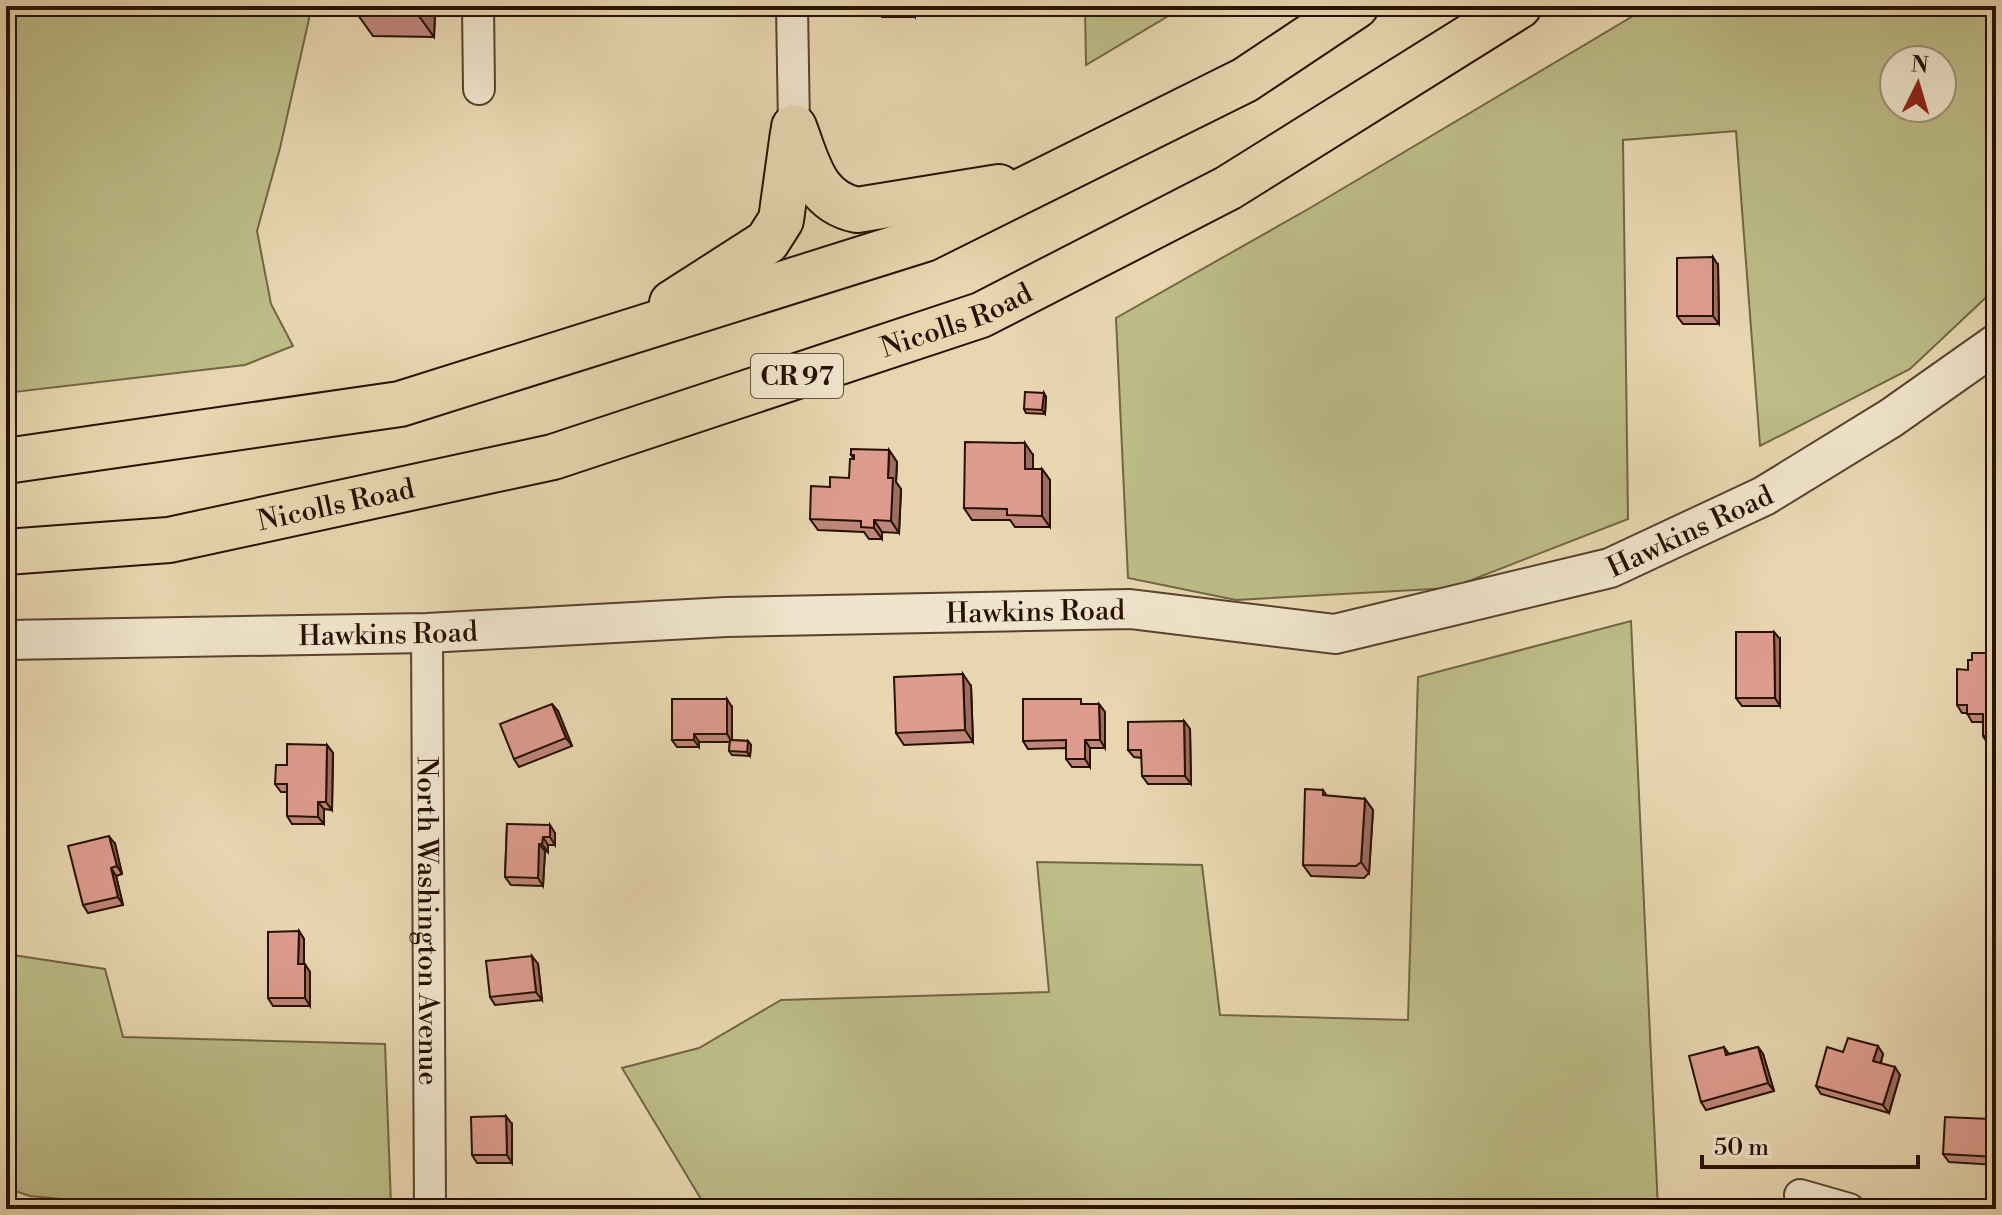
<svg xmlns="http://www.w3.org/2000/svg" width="2002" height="1215" font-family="'Libre Bodoni',serif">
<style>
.green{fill:#bcbc87;stroke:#726644;stroke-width:2;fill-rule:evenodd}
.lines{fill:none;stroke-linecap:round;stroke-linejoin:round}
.minor-casing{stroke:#58422d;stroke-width:34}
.tertiary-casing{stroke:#58422d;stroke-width:42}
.trunk-casing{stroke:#291101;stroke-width:48}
.minor{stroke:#efe4cc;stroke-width:30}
.tertiary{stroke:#efe4cc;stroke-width:38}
.trunk{stroke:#e7d6b0;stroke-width:44}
.wall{fill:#be867a;stroke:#291101;stroke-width:2}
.shaded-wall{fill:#9b6d63;stroke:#291101;stroke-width:2}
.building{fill:#dd9c8e;stroke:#291101;stroke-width:2}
.labels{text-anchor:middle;stroke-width:6;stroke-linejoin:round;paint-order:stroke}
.shield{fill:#efe4cc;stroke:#64503e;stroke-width:2}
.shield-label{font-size:26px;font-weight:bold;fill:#291101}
.street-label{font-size:28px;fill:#291101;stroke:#efe4cc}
</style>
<rect width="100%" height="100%" fill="#e7d6b0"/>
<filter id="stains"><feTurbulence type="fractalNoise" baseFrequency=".0025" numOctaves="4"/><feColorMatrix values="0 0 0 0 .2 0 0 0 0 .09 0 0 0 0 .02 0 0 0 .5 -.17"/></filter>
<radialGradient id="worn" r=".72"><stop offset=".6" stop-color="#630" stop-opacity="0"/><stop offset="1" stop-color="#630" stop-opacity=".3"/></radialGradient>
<path class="green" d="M9,6h300v13l-29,129 -23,83 14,73 22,42 -48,19 -239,28v-377z
M1085,6h100l-99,59z
M1650,6h346v282l-86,81 -150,77 -24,-315 -113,9 5,379 -177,69 -215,12 -108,-22 -12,-260 194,-110zM1894,60h48v48h-48z
M1631,621l27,588h-951l-85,-141 77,-20 82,-48 268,-8 -12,-130 165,3 18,150 188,5 10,-343z
M6,954l99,15 18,68 262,7 6,161 -248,2 -113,-11 -24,-8z"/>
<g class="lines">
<g class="minor-casing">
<g id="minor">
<path d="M478,6l1,83"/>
<path d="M792,6l2,121"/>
<path id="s1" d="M427,633l3,576"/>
<path d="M1800,1195l49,14"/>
</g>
</g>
<g class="tertiary-casing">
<g id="tertiary">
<path id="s2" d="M6,640l421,-7 299,-16 404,-8 205,25 275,-66 154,-72 127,-78 105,-74"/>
</g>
</g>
<g class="trunk-casing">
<g id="trunk">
<path d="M794,127c14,36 20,74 63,83l142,-23"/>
<path d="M672,303l95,-61 14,-22 12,-87"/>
<path d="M6,461l394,-57 525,-165 320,-159 111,-74"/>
<path id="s3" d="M6,552l163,-12 384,-83 428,-142 247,-127 291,-182"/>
</g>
</g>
<use href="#minor" class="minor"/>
<use href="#tertiary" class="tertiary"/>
<use href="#trunk" class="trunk"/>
</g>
<path class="wall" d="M358,6h82v7h-5l-1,24 -61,-1 -15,-21z
M877,6h56v2h-18v9h-33l-5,-8z
M1718,265l1,59h-36l-6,-8z
M1046,397l-1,17 -19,-1 -2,-4z
M889,450l8,12 -1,20 5,7 -2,44 -17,-1v7h-13l-5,-7 -46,-2 -8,-11 20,-32 19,-9 5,-19 -3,-4z
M1033,455v14h9l8,11v47h-35l-5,-7h-38l-8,-12z
M1996,546v25h-4l-5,-8z
M1780,639v67h-38l-6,-8z
M1996,653v91h-8l-5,-8v-14h-11l-5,-9h-5l-5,-8 15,-45z
M971,686l2,56 -69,3 -8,-12z
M1085,704h14l6,8v36h-15v19h-18l-6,-8v-11l-38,1 -5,-8z
M732,707v33l16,1 3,4 -1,11 -18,-1 -3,-4 1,-9h-31v5h-22l-5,-7z
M558,711l14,35 -53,21 -5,-8z
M1184,721l6,8 1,55h-43l-6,-8v-18l-8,-1 -6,-7z
M327,745l6,8 -1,57 -8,-1v15h-32l-5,-8v-24h-6l-6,-8 12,-19z
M1323,790l4,6 38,3 8,11 -4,63 -5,5 -53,-2 -8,-11z
M507,824l48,9v12h-7v7l-3,-1 -2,35 -32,-1 -6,-8z
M115,844l7,30 -6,2 7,29 -35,8 -5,-8z
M299,931l5,8v25l6,8v34h-37l-5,-8z
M538,964l4,36 -47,5 -5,-8z
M1724,1047l5,7 29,-7 5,7 11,37 -68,19 -5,-8z
M1843,1052l40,2 -2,9 19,12 -11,38 -68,-19 -5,-8z
M1996,1116v49l-47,-3 -6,-8 47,-35z
M512,1124v39h-35l-5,-8z"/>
<path class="shaded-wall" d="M420,6h10l5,7 -1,24 -15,-21z
M909,6h4l2,2v9l-6,-8z
M1713,257l5,8 1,59 -6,-8z
M1044,393l2,4 -1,17 -3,-4z
M1025,443l8,12v25l-8,-11z
M889,450l8,12 -1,20 5,7 -2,44 -8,-12 -3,-43z
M1042,469l8,11v47l-8,-11z
M874,520l8,12v7l-8,-11z
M1774,632l6,7v67l-5,-8z
M963,674l8,12 2,56 -8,-12z
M727,699l5,8v35l-5,-8z
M552,704l6,7 14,35 -6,-8z
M1099,704l6,8v36l-5,-8z
M1184,721l6,8 1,55 -6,-8z
M694,734l5,8v5l-5,-7z
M1085,740l5,8v19l-5,-8z
M748,741l3,4 -1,11 -3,-4z
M327,745l6,8 -1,57 -6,-8z
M1365,799l8,11 -4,63 -8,-11z
M318,802l6,7v15l-6,-7z
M550,825l5,8v12l-5,-8z
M109,836l6,8 7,30 -5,-8z
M543,837l5,8v7l-6,-8z
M539,844l6,7 -2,35 -5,-8z
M111,868l5,8 7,29 -5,-8z
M299,931l5,8v33l-6,-8z
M532,956l6,8 4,36 -6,-8z
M305,964l5,8v34l-5,-8z
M1878,1046l5,8 -4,14 -6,-7z
M1758,1047l5,7 11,37 -6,-8z
M1895,1067l5,8 -11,38 -6,-8z
M506,1116l6,8v39l-5,-8z"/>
<path class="building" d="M358,6h62l-1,10 -61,-1z
M877,6h32v3h-32z
M1713,257v59h-36v-58z
M1025,392l19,1 -2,17 -18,-1z
M965,442l60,1v26h17v47l-35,-1v-6l-43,-1z
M851,449l38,1 -1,28h5l-2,43 -17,-1v8l-13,-1v-6l-51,-2 1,-33 19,1v-10l19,1 1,-19h4v-4h-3z
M1986,546h10v17h-9z
M1736,632h38l1,66h-39z
M1972,653h24v83h-13v-22h-16v-9h-10v-36l11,1v-10h4z
M963,674l2,56 -69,3 -2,-56z
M672,699h55v35h-33v6h-22z
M1023,699h58v5h18l1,36h-15v19h-19v-19l-43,1z
M552,704l14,34 -52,21 -14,-35z
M1184,721l1,55h-43l-1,-26h-13v-28z
M730,740l18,1 -1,11 -18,-1z
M287,744l40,1 -1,57h-8v15l-31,-1v-32h-12l1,-19h11z
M1305,789l18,1v5l42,4 -4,63 -5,4 -53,-1z
M507,824l43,1v12h-7l-1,7h-3l-1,34 -33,-1z
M109,836l8,30 -6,2 7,29 -35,8 -15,-59z
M299,931l-1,33h7v34h-37v-66z
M532,956l4,36 -46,5 -4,-36z
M1848,1038l30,8 -5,15 22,6 -12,38 -67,-19 11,-39 16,5z
M1724,1047l2,8 32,-8 10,36 -67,19 -12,-46z
M506,1116l1,39h-35l-1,-38z
M1990,1116h6v41l-53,-3 2,-37 45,2z"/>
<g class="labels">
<rect class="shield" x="751" y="354" width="92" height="44" rx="6"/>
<g class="shield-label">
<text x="797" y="385">CR 97</text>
</g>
<g class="street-label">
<text dy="10" stroke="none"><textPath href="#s3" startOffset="982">Nicolls Road</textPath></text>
<text dy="10" stroke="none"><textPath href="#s3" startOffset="334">Nicolls Road</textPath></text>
<text dy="10" stroke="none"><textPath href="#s2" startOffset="1702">Hawkins Road</textPath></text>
<text dy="10" stroke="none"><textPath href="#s2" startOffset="1030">Hawkins Road</textPath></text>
<text dy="10" stroke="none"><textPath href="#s2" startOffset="382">Hawkins Road</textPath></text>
<text dy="10" stroke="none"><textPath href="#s1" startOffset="288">North Washington Avenue</textPath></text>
</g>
</g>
<rect width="2002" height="1215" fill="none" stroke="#e7d6b0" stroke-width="32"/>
<rect x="8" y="8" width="1986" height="1199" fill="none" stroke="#291101" stroke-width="4"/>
<rect x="16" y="16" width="1970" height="1183" fill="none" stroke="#291101" stroke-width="2"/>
<g transform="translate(1918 84) rotate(5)"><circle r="38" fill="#efe4cc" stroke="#a0907b" stroke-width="2"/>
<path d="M0-6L14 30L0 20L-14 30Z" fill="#8f2418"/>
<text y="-12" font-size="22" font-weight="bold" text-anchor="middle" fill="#291101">N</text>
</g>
<path d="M1702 1155v12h216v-12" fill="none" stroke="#291101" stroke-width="4"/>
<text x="1714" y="1155" font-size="24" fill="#291101" stroke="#efe4cc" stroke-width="6" paint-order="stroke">50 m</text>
<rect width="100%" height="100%" filter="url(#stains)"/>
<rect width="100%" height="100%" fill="url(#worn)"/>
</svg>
